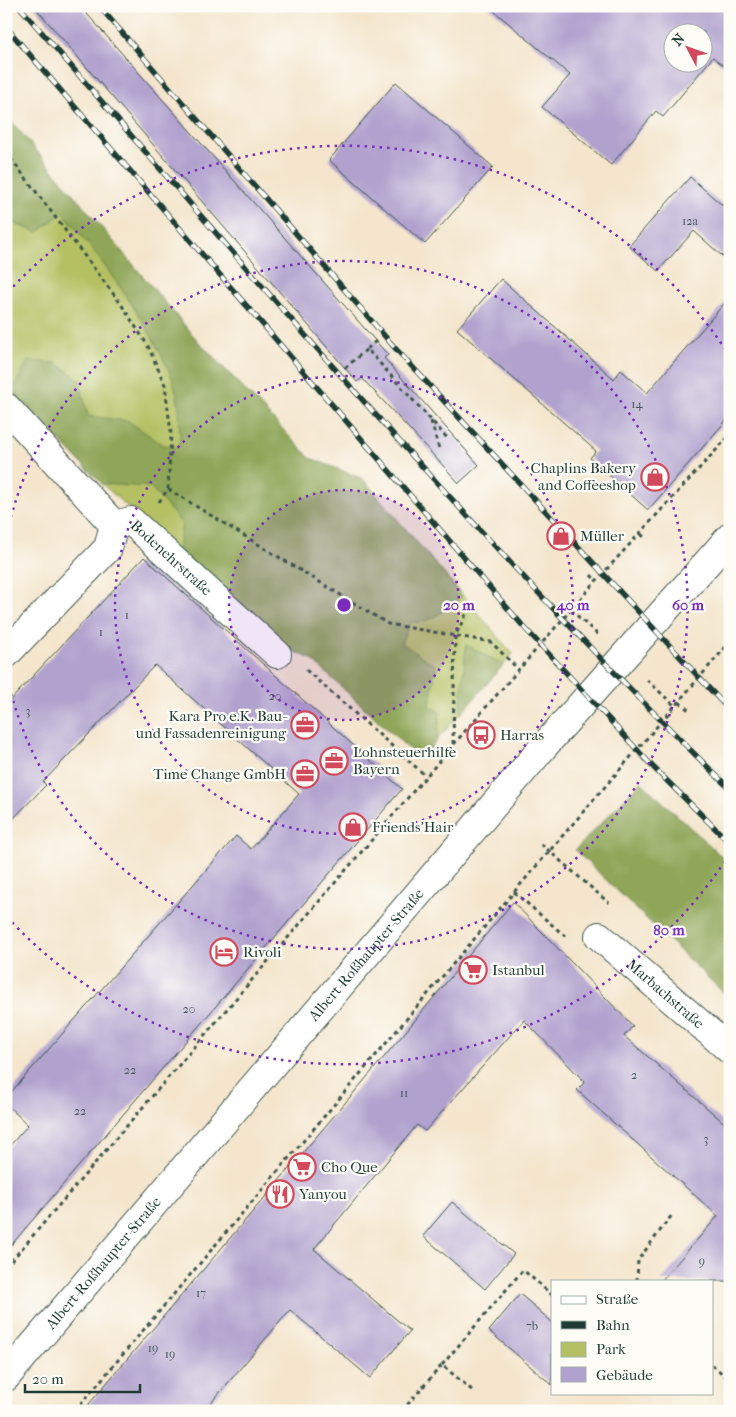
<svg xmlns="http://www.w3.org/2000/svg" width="736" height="1417" font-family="'IM FELL French Canon',serif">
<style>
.green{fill:#b4c062;stroke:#6a7e4b}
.forest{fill:#8fa658;stroke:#577246}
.building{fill:#b0a1ce;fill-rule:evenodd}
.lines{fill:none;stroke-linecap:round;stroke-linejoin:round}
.minor-casing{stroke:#3f564b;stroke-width:30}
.major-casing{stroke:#3f564b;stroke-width:30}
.path{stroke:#3f564b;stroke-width:3;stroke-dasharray:4 4;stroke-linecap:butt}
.minor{stroke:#fff;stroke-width:28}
.major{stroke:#fff;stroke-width:28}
.rail-casing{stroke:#1f3d34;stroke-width:5.5}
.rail{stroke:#fdfcf7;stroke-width:4;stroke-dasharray:11;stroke-linecap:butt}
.ring{fill:none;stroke:#7b2cbf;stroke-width:2.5;stroke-dasharray:2.5 5}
.labels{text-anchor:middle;stroke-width:4.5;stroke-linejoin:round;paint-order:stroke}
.number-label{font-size:12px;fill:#43565a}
.poi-label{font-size:15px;fill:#1f3d34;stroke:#fdfcf7;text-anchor:start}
.street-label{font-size:15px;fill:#1f3d34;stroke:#fdfcf7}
.centre{fill:#7b2cbf;stroke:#fdfcf7;stroke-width:2.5}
.ring-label{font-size:15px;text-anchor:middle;font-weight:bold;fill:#7b2cbf;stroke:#fdfcf7;stroke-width:4.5;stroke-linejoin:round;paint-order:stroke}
</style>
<rect width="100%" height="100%" fill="#fdfcf7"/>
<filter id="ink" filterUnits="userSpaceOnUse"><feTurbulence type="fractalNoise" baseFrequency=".02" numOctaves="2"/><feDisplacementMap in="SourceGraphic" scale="10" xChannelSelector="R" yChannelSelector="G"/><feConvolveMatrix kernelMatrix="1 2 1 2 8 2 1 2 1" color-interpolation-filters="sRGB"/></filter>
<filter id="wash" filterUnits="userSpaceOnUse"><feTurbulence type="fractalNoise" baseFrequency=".0096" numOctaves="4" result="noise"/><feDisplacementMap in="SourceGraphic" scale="20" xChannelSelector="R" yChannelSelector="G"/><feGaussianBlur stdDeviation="1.12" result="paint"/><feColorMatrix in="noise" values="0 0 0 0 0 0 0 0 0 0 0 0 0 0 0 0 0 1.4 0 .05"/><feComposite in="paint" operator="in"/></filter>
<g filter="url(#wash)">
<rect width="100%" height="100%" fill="#f4e5cc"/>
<path class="green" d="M6,115l191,225 113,118 53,21 150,175 -93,105 -109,-100 -28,-13 -181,-162 -96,-98z"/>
<path class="forest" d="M6,115l191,225 113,118 53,21 99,117c-14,12 -32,29 -51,26l-10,21 35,23 -6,40 10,6 -3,29 -17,18 -109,-100 -28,-13 -105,-96 4,-26 -31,-37 -49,-3 -90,-93 16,-30 28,2 23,16 9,37 40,5 35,24 16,2c2,-21 1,-49 -7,-69 -24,-58 -70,-117 -109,-166l-25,20 -32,-11z
M466,645l37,20 -43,50z
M641,782l89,82v135l-155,-149z"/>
<g id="blocks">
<path class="building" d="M34,6h46l308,349 -4,3 95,107 -20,18 -97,-105 -5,4z
M488,6h242v65l-17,-14 -50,60 -7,-6 -45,54 -69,-58 28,-32zM674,32h30v30h-30z
M396,82l97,85 -68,77 -96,-84z
M690,177l40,35v51l-36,-32 -36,40 -29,-25z
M501,279l113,100 7,-9 26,23 83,-96v119l-82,94 -58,-52 6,-7 -139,-122z
M144,557l258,232 -396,462v-101l22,-25 -22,-21v-6l230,-262 15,13 48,-55 -144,-129 -112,117 3,3 -40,41v-121z
M513,902l120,124 -9,10 106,92v153h-69l57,-65 -141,-126 8,-8 -61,-62 -99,111 -8,-6 -103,124 96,82 -40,47 -80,-68 -86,101h-121l319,-375z
M452,1202l62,52 -29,35 -62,-53z
M520,1294l32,28v63l-63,-54z"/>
</g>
</g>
<g filter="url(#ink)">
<use href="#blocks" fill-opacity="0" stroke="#3f564b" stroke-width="1"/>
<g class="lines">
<g class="minor-casing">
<g id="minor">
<path d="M6,407l108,118"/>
<path id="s1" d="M114,525l17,-4 146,133"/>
<path d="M6,654l102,-106 6,-23"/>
<path id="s2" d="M599,936l131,114"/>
</g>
</g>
<g class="major-casing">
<g id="major">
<path id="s3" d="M6,1377l539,-632 185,-208"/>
</g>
</g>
<path class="path" d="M6,152l115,152 27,42 17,39 6,49 -3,55
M367,349l9,-8
M345,368l22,-19 82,91
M431,421l8,28
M159,502l9,-13 220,135 103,18 28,28
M641,534l3,3
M591,575l5,6
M571,610l27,25
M306,670l120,106
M647,680l28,26
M679,702l12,10
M453,744l2,-108 17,-33
M541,844l68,59
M514,892l51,44
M6,1267l447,-522 143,-164 134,-146
M637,1281l1,-21 34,-45
M442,1365l81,-95 29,25
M712,1365l18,15
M75,1411l439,-519 216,-250
M402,1411l40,-46 31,26"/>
<use href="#minor" class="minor"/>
<use href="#major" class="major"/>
<g class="rail-casing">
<path id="rail" d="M19,6c231,266 459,536 711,783
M99,6l296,342 335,363
M6,27l517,599 131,142 76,75"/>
</g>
<use href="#rail" class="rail"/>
</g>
</g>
<circle cx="344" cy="605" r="115" fill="#7b2cbf" fill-opacity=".12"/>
<g class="ring">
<circle cx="344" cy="605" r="115"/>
<circle cx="344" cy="605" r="229"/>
<path d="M6 539A344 344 0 1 1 6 671"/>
<path d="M729 855A459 459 0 0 1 8 918M8 292A459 459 0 0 1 729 355"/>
</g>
<defs>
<g id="shop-ring" transform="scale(1.4375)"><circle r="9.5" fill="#fdfcf7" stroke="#d1495b" stroke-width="1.5"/><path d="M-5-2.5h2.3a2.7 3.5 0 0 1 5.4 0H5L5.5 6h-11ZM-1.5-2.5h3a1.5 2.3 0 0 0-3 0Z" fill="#d1495b"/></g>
<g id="office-ring" transform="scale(1.4375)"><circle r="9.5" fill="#fdfcf7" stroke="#d1495b" stroke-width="1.5"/><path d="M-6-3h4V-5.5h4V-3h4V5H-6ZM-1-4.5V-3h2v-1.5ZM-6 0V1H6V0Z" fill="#d1495b"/></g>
<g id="bus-ring" transform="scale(1.4375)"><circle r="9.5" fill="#fdfcf7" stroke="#d1495b" stroke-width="1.5"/><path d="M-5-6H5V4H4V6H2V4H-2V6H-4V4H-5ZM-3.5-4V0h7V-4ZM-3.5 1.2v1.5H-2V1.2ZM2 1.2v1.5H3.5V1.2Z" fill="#d1495b"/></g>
<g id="hotel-ring" transform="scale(1.4375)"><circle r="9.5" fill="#fdfcf7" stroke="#d1495b" stroke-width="1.5"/><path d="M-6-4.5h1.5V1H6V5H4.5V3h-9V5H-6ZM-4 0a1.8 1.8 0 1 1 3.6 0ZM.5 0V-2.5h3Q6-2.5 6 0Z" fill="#d1495b"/></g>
<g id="supermarket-ring" transform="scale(1.4375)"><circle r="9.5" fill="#fdfcf7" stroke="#d1495b" stroke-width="1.5"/><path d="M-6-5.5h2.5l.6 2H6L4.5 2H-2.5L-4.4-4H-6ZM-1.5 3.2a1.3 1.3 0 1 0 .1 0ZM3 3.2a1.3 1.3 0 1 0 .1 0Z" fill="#d1495b"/></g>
<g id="restaurant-ring" transform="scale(1.4375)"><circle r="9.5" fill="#fdfcf7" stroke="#d1495b" stroke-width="1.5"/><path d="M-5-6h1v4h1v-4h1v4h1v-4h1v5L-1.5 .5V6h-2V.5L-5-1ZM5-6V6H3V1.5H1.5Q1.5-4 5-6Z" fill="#d1495b"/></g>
</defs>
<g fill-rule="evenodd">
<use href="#shop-ring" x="655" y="477"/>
<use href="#shop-ring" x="561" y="536"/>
<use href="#office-ring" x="305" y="725"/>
<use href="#bus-ring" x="481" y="735"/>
<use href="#office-ring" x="334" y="761"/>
<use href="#office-ring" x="305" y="774"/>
<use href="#shop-ring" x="353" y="827"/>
<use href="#hotel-ring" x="224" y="952"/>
<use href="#supermarket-ring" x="473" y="970"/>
<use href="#supermarket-ring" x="302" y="1167"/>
<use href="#restaurant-ring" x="280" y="1194"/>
</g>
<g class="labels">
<g class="number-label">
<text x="690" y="225">12a</text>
<text x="637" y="408">14</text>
<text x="127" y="619">1</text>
<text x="101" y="636">1</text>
<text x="275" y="700">20</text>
<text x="28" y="715">3</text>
<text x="189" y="1013">20</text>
<text x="130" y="1074">22</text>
<text x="634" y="1079">2</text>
<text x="404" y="1097">11</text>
<text x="80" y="1115">22</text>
<text x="706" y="1143">3</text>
<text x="702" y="1265">9</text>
<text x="201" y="1297">17</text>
<text x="532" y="1330">7b</text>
<text x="153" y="1352">19</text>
<text x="170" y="1358">19</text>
</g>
<g class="poi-label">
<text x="636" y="473" text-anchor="end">Chaplins Bakery<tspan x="636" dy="17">and Coffeeshop</tspan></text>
<text x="580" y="541">Müller</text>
<text x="286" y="721" text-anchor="end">Kara Pro e.K. Bau-<tspan x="286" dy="17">und Fassadenreinigung</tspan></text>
<text x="500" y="740">Harras</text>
<text x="353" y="757">Lohnsteuerhilfe<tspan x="353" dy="17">Bayern</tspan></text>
<text x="286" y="779" text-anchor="end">Time Change GmbH</text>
<text x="372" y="832">Friends’Hair</text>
<text x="243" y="957">Rivoli</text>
<text x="492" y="975">Istanbul</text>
<text x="321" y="1172">Cho Que</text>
<text x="299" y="1199">Yanyou</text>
</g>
<g class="street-label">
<text dy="5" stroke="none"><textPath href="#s1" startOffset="72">Bodenehrstraße</textPath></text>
<text dy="5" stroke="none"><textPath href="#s3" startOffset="555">Albert-Roßhaupter-Straße</textPath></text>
<text dy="5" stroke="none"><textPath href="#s2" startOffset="88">Marbachstraße</textPath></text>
<text dy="5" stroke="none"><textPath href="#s3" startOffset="150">Albert-Roßhaupter-Straße</textPath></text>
</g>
</g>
<circle cx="344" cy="605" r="8" class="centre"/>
<g class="ring-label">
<text x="459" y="610">20 m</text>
<text x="573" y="610">40 m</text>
<text x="688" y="610">60 m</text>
<text x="669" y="935">80 m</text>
</g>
<rect width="736" height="1417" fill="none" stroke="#fdfcf7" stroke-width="25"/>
<rect x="551" y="1280" width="162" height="115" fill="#fdfcf7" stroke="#a4b0a9"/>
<rect x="561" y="1296" width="25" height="8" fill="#ffffff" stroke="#a4b0a9"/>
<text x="596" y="1304" font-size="15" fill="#1f3d34">Straße</text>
<rect x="561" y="1321" width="25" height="8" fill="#1f3d34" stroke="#a4b0a9"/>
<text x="596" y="1330" font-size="15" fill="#1f3d34">Bahn</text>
<rect x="561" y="1342" width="25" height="15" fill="#b4c062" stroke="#a4b0a9"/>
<text x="596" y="1354" font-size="15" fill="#1f3d34">Park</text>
<rect x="561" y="1367" width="25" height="15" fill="#b0a1ce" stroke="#a4b0a9"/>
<text x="596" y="1380" font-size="15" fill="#1f3d34">Gebäude</text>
<g transform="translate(688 48) rotate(311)"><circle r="24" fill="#fdfcf7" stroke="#a4b0a9"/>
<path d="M0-4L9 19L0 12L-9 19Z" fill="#d1495b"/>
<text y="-8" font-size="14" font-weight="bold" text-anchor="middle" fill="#1f3d34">N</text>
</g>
<path d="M25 1384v8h115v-8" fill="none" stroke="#1f3d34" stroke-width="2.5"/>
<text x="32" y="1384" font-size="15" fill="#1f3d34" stroke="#fdfcf7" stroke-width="4" paint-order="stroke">20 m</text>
</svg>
